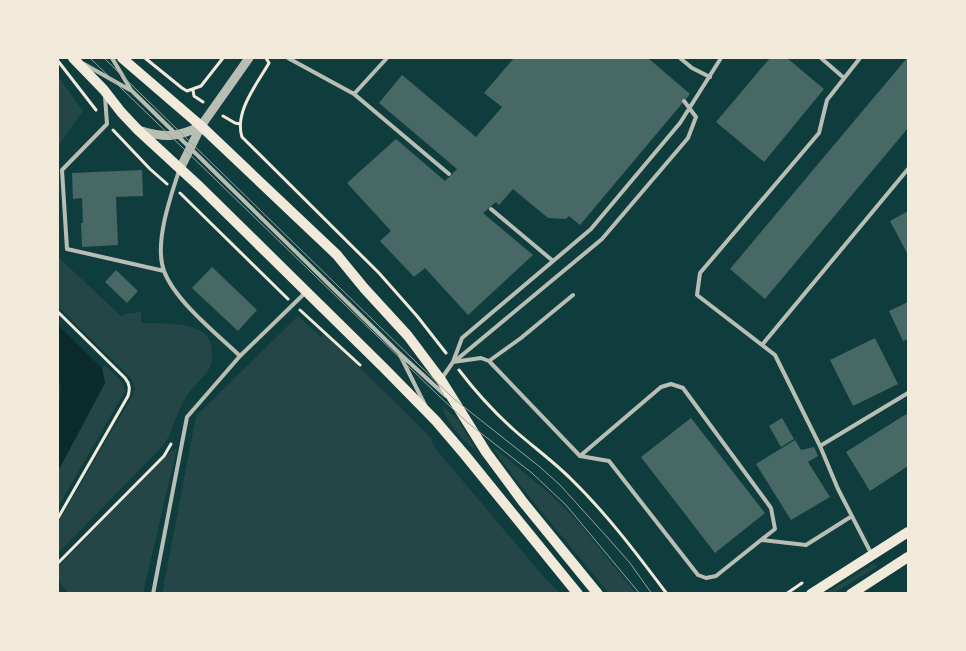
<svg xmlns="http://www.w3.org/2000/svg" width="966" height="651" font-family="Jost,sans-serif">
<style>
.green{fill:#244646}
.water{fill:#0a2a2b}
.building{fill:#486865}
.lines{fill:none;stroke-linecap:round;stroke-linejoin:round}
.path{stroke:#f1e9da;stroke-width:3}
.service{stroke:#b8beb3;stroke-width:4}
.tertiary{stroke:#b8beb3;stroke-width:9}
.secondary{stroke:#f1e9da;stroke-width:10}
.tram{stroke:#97a49c;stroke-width:1}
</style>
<rect width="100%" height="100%" fill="#0f3d3e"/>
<path class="green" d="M58,76l25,35 -25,35z
M58,257l63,59 5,-2 15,-2v11c22,1 73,-4 71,30 0,4 0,9 -1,12 -3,9 -18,21 -24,30 -8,13 -12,27 -18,41 -3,6 -8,11 -12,16l-99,101v-30l76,-130 1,-5 -4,-10 -73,-71z
M298,316l23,21 4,-4 105,104 5,11 108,128 17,17 -398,1 34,-178z
M105,365l18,18 2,8 -67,116v-36l47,-88 -3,-15z
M442,406l2,1 14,13 18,30c-13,-9 -30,-28 -34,-44z
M492,446l58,48 26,26 60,73h-27l-78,-94 -30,-39z
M177,448l-34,145h-75l-10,-13v-13l113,-116z
M875,563l2,4 -43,26h-8l40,-25h4l-1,-2z"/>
<path class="water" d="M58,325l44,43 3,15 -47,88v-56l3,-28 -3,-10z"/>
<path class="building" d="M514,58h134l42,36 -110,131 -11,-9 -3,3 -18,-1 -35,-29 -14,16 -3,-3 -13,11 50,42 -65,60 -43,-47 -11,9 -34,-36 11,-10 -44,-48 49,-44 49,42 12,-12 -78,-66 23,-28 74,62 26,-30 -18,-14z
M770,58h17l37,31 -60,73 -48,-40z
M907,58l1,70 -143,171 -35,-30z
M142,170l1,26 -27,1 2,48 -36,2 -1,-24h2l-1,-25 -9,1 -1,-26z
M908,211v44l-18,-34z
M212,267l45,43 -19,21 -46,-43z
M116,270l22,21 -11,12 -22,-21z
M908,302v37l-5,2 -14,-30z
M875,338l23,46 -45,22 -23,-46z
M908,413v53l-38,25 -24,-39z
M691,418l74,95 -50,40 -74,-96z
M782,418l12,21 -13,8 -12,-21z
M795,440l6,10 13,-3 4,9 -10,6 22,35 -39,23 -35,-56z"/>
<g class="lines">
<path class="path" d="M145,58l37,30 5,3 14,-5 22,-28
M266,58l3,5c-12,21 -35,49 -27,74l137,136 38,43 29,37
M58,61l38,49
M193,90l1,6 9,6
M223,116l12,7 5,1
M113,130l37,39 17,15
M180,193l108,106
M300,310l60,55
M58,312l67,66c5,6 5,11 3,18l-70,122
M459,370c16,21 34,41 54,59 19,17 40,32 58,50 36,35 66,75 96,115
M58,563l106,-107 7,-12
M786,594l16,-11"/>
<path class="service" d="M112,58l19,32 268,263 47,43
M288,58l66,36 95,80
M680,58l12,10 18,9
M821,58l23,20
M860,58l-33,42 -8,33 -119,140 -3,22 78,60 45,91 18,43 34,66
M84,64l46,26
M354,94l33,-36
M105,96l2,28 -45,46 5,79 97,22
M179,171c-9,27 -25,73 -15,100 11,30 53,63 76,85
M491,209l62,52
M762,345l146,-176
M400,355l25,50
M455,361l147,-122 86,-101 8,-21 -12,-16
M489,361l32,-23 52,-43
M453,362l28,-4 8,3 91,95 29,5 89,114 8,3 10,-2 45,-36 45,5 46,-29
M442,378l11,-16 9,-24 129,-109 89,-106 41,-65
M820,446l88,-53
M580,456l81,-69 10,-3 12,4 88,120 4,21 -14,11
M153,594l34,-177 53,-61 66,-64"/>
<path class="tertiary" d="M138,130c26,8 38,8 63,-4
M180,169l21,-43 48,-68"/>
<path class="secondary" d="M73,58l31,32 17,22 17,18 62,57 184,181 52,53 29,34 113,139
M122,58l79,68 136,129 27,33 44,48 33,44 45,72 37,50 75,92
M811,594l97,-62
M851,594l57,-37"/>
<path class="tram" d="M90,58l348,337 30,28 64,50 34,32 74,89
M104,58l350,341 86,68 20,18 48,53 22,25 22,31"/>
</g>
<rect width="966" height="651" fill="none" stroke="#f1e9da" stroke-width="118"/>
</svg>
